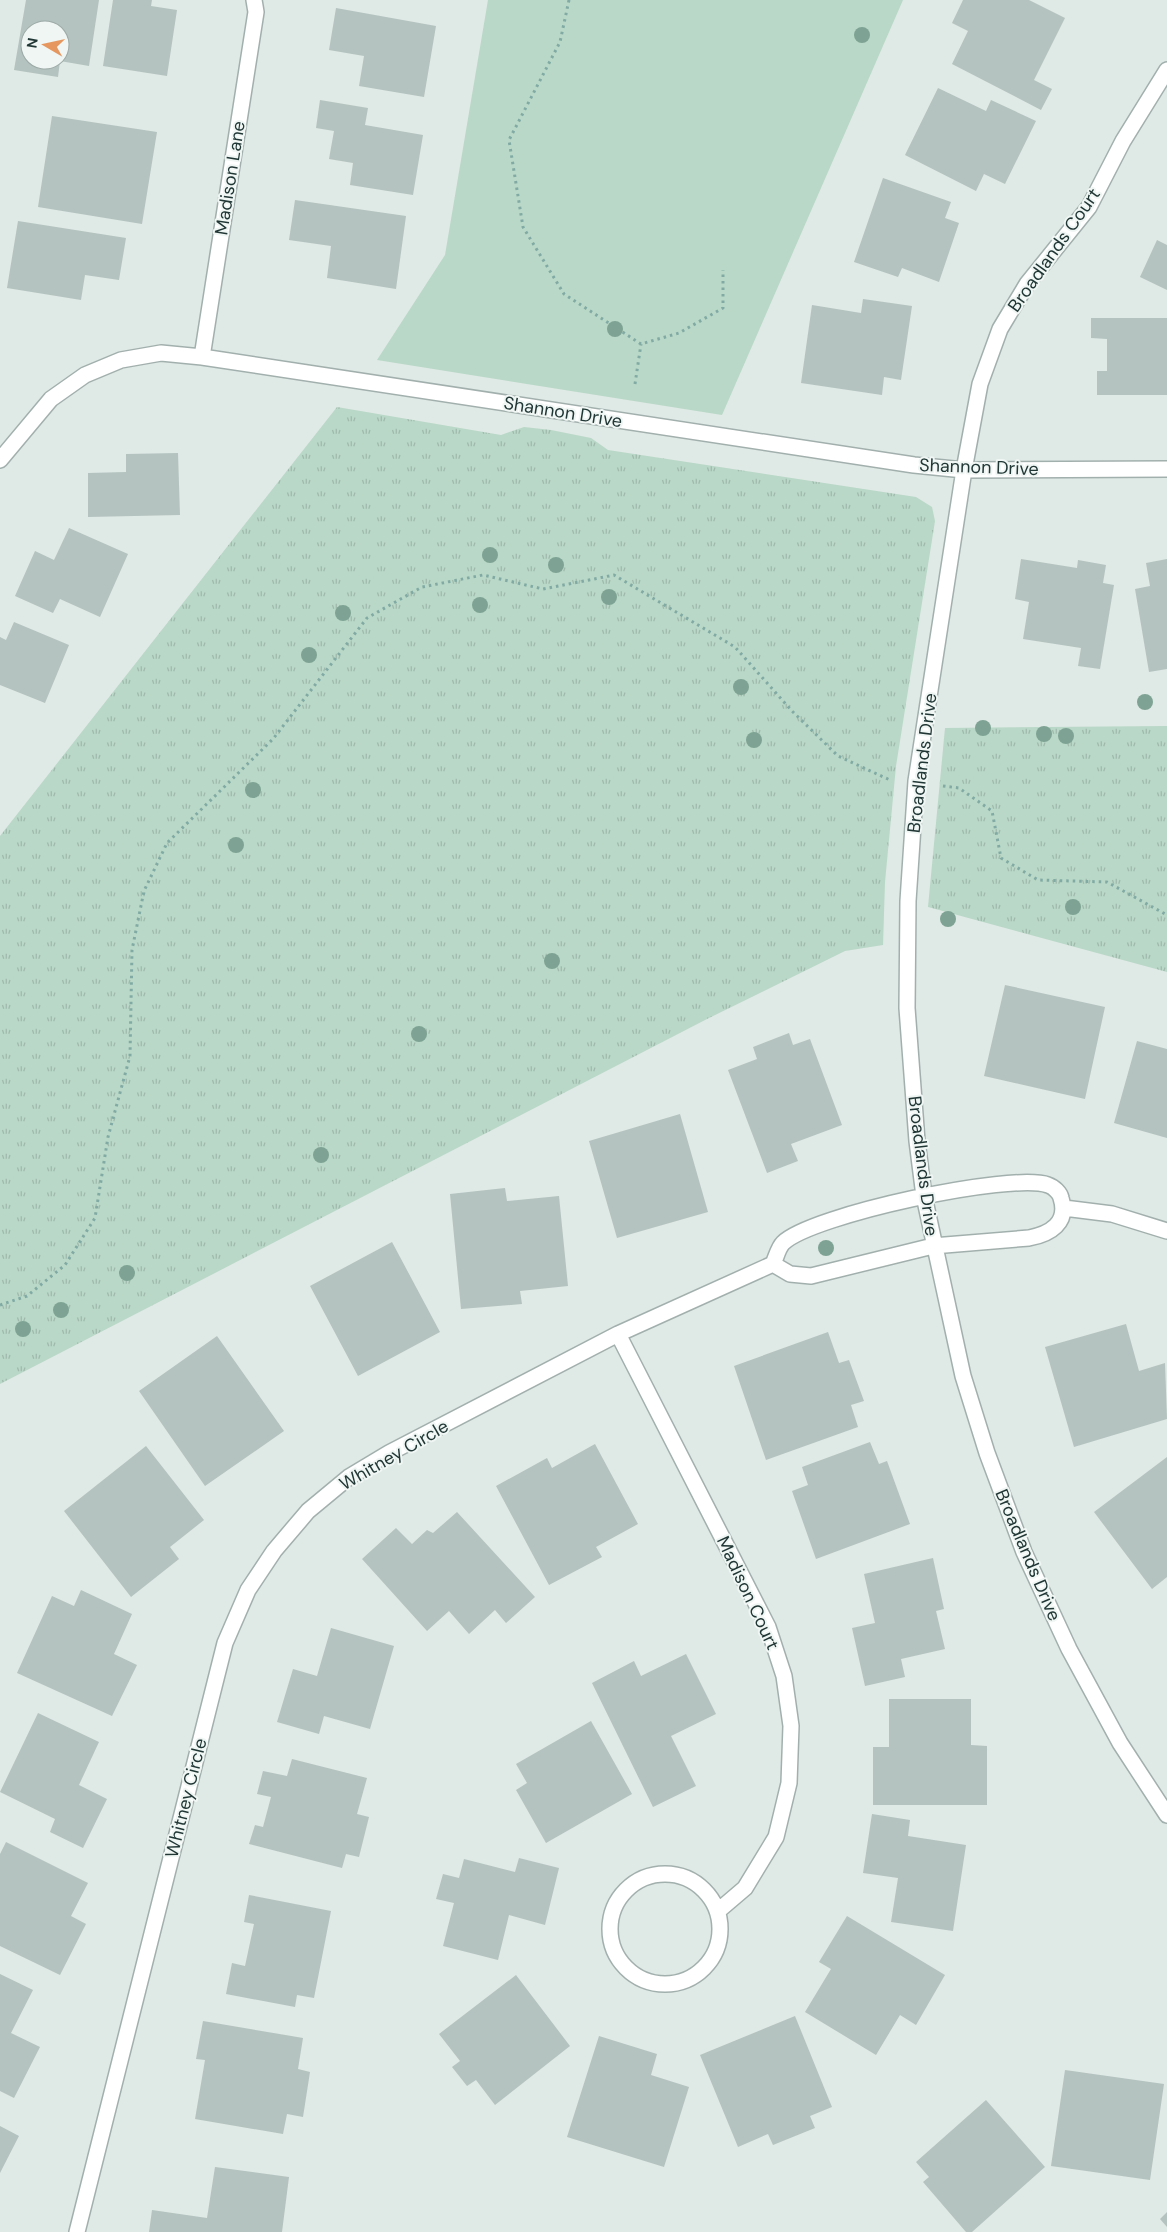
<svg xmlns="http://www.w3.org/2000/svg" width="1167" height="2232" font-family="'DM Sans',sans-serif">
<style>
.grass{fill:url(#grass-tufts)}
.park{fill:#b9d8c7}
.building{fill:#b4c3bf;fill-rule:evenodd}
.lines{fill:none;stroke-linecap:round;stroke-linejoin:round}
.street-casing{stroke:#a2b0ad;stroke-width:18}
.path{stroke:#81aaa4;stroke-width:3;stroke-dasharray:2.5 4;stroke-linecap:butt}
.street{stroke:#fff;stroke-width:15}
.tree{fill:#7ea394}
.labels{text-anchor:middle;stroke-width:4;stroke-linejoin:round;paint-order:stroke}
.street-label{font-size:18px;fill:#213735;stroke:#eff6f3}
</style>
<defs>
<pattern id="grass-tufts" width="24" height="20" patternUnits="userSpaceOnUse" patternTransform="scale(1.25)"><rect width="24" height="20" fill="#b9d8c7"/><path d="M3 7l-1-3M5 7V3M7 7l1-3M15 17l-1-3M17 17v-4M19 17l1-3" fill="none" stroke="#9fbaac"/></pattern>
</defs>
<rect width="100%" height="100%" fill="#dfe9e6"/>
<path class="grass" d="M337,407l164,28 23,-8 27,3 40,8 17,12 308,47 16,10 3,14 -39,245 -11,116 -2,63 -38,6 -138,68 -707,365v-548z
M1167,726v246l-239,-65 17,-179z"/>
<path class="park" d="M488,0h415l-181,415 -345,-55 68,-105z"/>
<path class="building" d="M26,0h73l-10,66 -29,-5 -2,16 -44,-7zM30,30h30v30h-30z
M113,0h39l-1,6 26,4 -10,66 -64,-10z
M963,0h66l36,18 -31,62 18,9 -11,21 -89,-46 16,-33 -16,-8z
M336,8l100,18 -12,71 -65,-11 5,-30 -35,-6z
M938,88l48,23 5,-11 45,21 -31,63 -21,-10 -8,17 -71,-36z
M320,100l48,8 -3,17 58,10 -10,60 -63,-10 3,-22 -24,-4 5,-28 -18,-3z
M52,116l105,16 -15,92 -104,-17z
M883,178l68,24 -6,16 14,5 -20,59 -37,-14 -4,9 -44,-15z
M295,200l111,16 -10,73 -69,-11 4,-32 -42,-6z
M18,221l108,17 -7,42 -34,-5 -4,25 -74,-12z
M1157,240l10,5v45l-27,-13z
M863,299l49,7 -11,74 -17,-3 -2,18 -81,-12 11,-78 49,8z
M1091,318h76v77h-70v-24h10v-32l-16,-1z
M178,453l2,62 -92,2v-44l38,-1v-18z
M69,528l59,26 -28,63 -40,-18 -7,14 -38,-17 20,-45 19,9z
M1021,559l56,9 1,-8 28,5 -3,18 11,2 -14,84 -22,-3 3,-18 -58,-9 6,-37 -14,-3z
M1167,559v110l-18,3 -14,-83 15,-3 -4,-23z
M14,622l55,23 -24,58 -45,-18v-48l6,3z
M1005,985l100,22 -20,92 -101,-23z
M789,1033l4,12 17,-6 32,86 -51,19 7,17 -31,12 -39,-103 29,-11 -4,-12z
M1137,1041l30,8v89l-53,-15z
M680,1114l28,98 -91,26 -28,-97z
M505,1188l2,13 52,-5 9,90 -48,5 2,13 -61,5 -11,-115z
M392,1242l48,90 -82,44 -48,-90z
M1126,1324l13,47 26,-8 2,56 -93,28 -29,-100z
M828,1332l11,31 10,-3 15,41 -13,4 7,22 -92,33 -32,-94z
M217,1336l67,95 -79,55 -66,-95z
M870,1442l9,22 8,-3 23,63 -94,35 -24,-68 16,-6 -6,-18z
M595,1444l43,80 -42,23 6,10 -53,28 -53,-99 51,-28 5,10z
M146,1446l58,74 -34,27 9,12 -48,38 -67,-86z
M1167,1457v120l-15,12 -58,-77z
M457,1512l78,85 -29,26 -11,-13 -26,24 -20,-23 -22,20 -65,-72 34,-31 16,16 15,-14 6,3z
M933,1558l11,51 -8,2 9,38 -44,10 4,18 -40,9 -13,-58 23,-5 -11,-49z
M81,1590l51,24 -18,40 23,11 -25,51 -95,-43 35,-77 22,10z
M331,1628l63,18 -24,83 -46,-13 -5,18 -42,-12 16,-53 24,7z
M686,1654l30,60 -45,22 25,50 -43,21 -61,-124 42,-22 7,15z
M889,1699h82v46l16,1v59h-114v-58h16z
M38,1713l61,29 -20,43 28,14 -24,49 -33,-16 5,-13 -55,-27z
M591,1721l41,73 -86,49 -30,-53 11,-7 -11,-19z
M292,1759l75,19 -10,36 12,3 -10,40 -13,-3 -4,14 -93,-24 6,-19 8,2 8,-30 -14,-3 6,-23 24,5z
M872,1814l38,6 -2,16 58,9 -13,86 -62,-9 7,-44 -35,-5z
M6,1842l82,41 -17,33 15,8 -26,51 -60,-29v-92z
M519,1858l40,10 -14,57 -36,-10 -11,45 -55,-14 11,-43 -18,-4 7,-25 16,4 5,-19 51,13z
M249,1895l82,16 -17,87 -17,-3 -2,12 -69,-13 6,-31 13,3 9,-42 -10,-2z
M847,1916l98,59 -29,50 -16,-10 -24,40 -71,-43 26,-43 -12,-7z
M0,1974l33,16 -22,43 29,14 -26,51 -14,-7z
M516,1975l54,71 -75,59 -19,-25 -9,6 -15,-19 8,-6 -21,-27z
M795,2016l37,91 -22,9 5,12 -42,17 -5,-11 -30,13 -38,-92z
M203,2021l100,17 -5,31 12,3 -7,45 -16,-3 -4,20 -88,-15 10,-59 -9,-1z
M599,2036l58,18 -6,21 38,12 -25,80 -97,-30z
M1065,2070l99,14 -14,96 -99,-14z
M986,2100l59,67 -73,65h-6l-43,-50 6,-5 -13,-15z
M0,2126l19,10 -19,37z
M215,2167l74,10 -7,55h-133l3,-22 55,8z
M1167,2212v15l-7,-8z"/>
<g class="lines">
<g class="street-casing">
<path id="street" d="M1167,70l-44,71 -34,66 -62,77 -27,45 -20,55 -16,86 -48,311 -8,120 -1,107 10,133 7,55 39,180 24,77 37,99 45,97 51,94 47,72
M202,357l54,-345 -2,-12
M0,460l51,-61 34,-24 36,-15 40,-7 41,4 712,108 50,5 203,-1
M1064,1208l48,6 55,17
M618,1334l150,293 16,49 7,50 -2,57 -13,54 -31,51 -27,23
M610 1929a55 55 0 1 1 110 0a55 55 0 1 1-110 0Z
M77,2232l148,-589 23,-53 26,-39 34,-40 41,-34 40,-24 229,-119 155,-70c3,-6 5,-16 10,-21 28,-28 229,-71 265,-58 6,2 12,8 13,13 8,25 -11,36 -32,40l-96,8 -122,30 -21,-2 -17,-10"/>
</g>
<path class="path" d="M569,0l-9,42 -51,98 14,87 41,67 77,50 38,-11 44,-25v-38
M635,384l6,-40
M943,786l16,2 33,23 9,47 37,22 69,2 60,33
M0,1305l27,-9 38,-31 30,-47 13,-81 22,-81 2,-106 12,-59 23,-48 106,-104 94,-121 55,-31 61,-12 60,14 71,-14 121,72 57,64 46,45 52,24"/>
<use href="#street" class="street"/>
</g>
<g class="tree">
<circle cx="862" cy="35" r="8"/>
<circle cx="615" cy="329" r="8"/>
<circle cx="490" cy="555" r="8"/>
<circle cx="556" cy="565" r="8"/>
<circle cx="609" cy="597" r="8"/>
<circle cx="480" cy="605" r="8"/>
<circle cx="343" cy="613" r="8"/>
<circle cx="309" cy="655" r="8"/>
<circle cx="741" cy="687" r="8"/>
<circle cx="1145" cy="702" r="8"/>
<circle cx="983" cy="728" r="8"/>
<circle cx="1044" cy="734" r="8"/>
<circle cx="1066" cy="736" r="8"/>
<circle cx="754" cy="740" r="8"/>
<circle cx="253" cy="790" r="8"/>
<circle cx="236" cy="845" r="8"/>
<circle cx="1073" cy="907" r="8"/>
<circle cx="948" cy="919" r="8"/>
<circle cx="552" cy="961" r="8"/>
<circle cx="419" cy="1034" r="8"/>
<circle cx="321" cy="1155" r="8"/>
<circle cx="826" cy="1248" r="8"/>
<circle cx="127" cy="1273" r="8"/>
<circle cx="61" cy="1310" r="8"/>
<circle cx="23" cy="1329" r="8"/>
</g>
<g class="labels">
<g class="street-label">
<text transform="translate(230 178) rotate(-81)" y="6">Madison Lane</text>
<text transform="translate(1054 250) rotate(-55)" y="6">Broadlands Court</text>
<text transform="translate(563 412) rotate(9)" y="6">Shannon Drive</text>
<text transform="translate(979 467) rotate(2)" y="6">Shannon Drive</text>
<text transform="translate(922 763) rotate(-83)" y="6">Broadlands Drive</text>
<text transform="translate(923 1166) rotate(83)" y="6">Broadlands Drive</text>
<text transform="translate(394 1455) rotate(-30)" y="6">Whitney Circle</text>
<text transform="translate(1028 1555) rotate(67)" y="6">Broadlands Drive</text>
<text transform="translate(748 1593) rotate(65)" y="6">Madison Court</text>
<text transform="translate(186 1798) rotate(-76)" y="6">Whitney Circle</text>
</g>
</g>
<g transform="translate(45 45) rotate(279)"><circle r="24" fill="#eff6f3" stroke="#9daaa7"/>
<path d="M0-4L9 19L0 12L-9 19Z" fill="#e6975f"/>
<text y="-8" font-size="14" font-weight="bold" text-anchor="middle" fill="#213735">N</text>
</g>
</svg>
